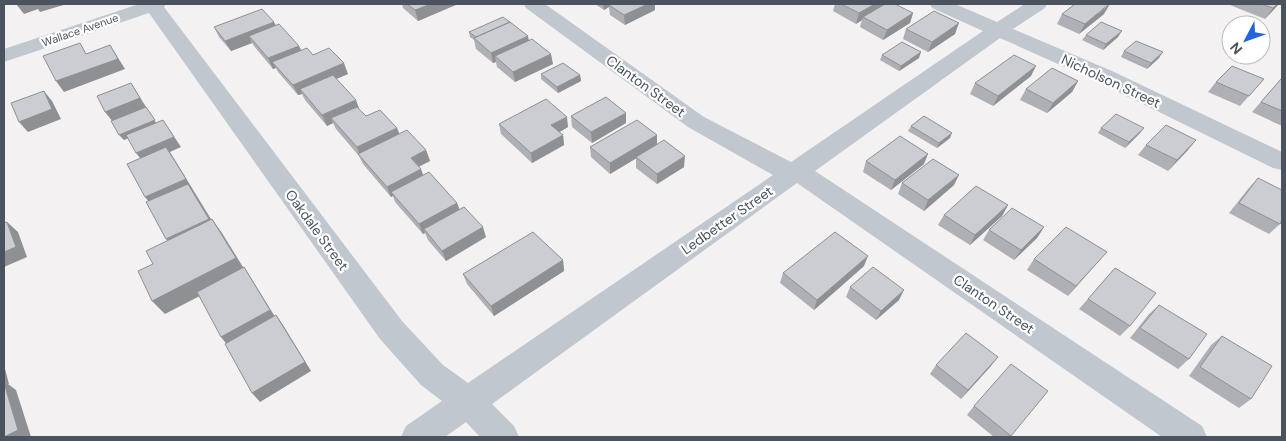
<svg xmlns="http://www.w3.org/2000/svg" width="1286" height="441" font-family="'DM Sans',sans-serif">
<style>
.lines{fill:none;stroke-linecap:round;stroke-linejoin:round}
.minor{fill:#c0c7cf;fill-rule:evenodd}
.wall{fill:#afb0b5}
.shaded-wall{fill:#8e9094}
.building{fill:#cbcdd3;stroke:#8e9094}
.labels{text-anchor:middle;stroke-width:4.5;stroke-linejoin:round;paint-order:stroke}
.far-street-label{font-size:11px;fill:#4a535e;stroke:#fff}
.street-label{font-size:14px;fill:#4a535e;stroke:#fff}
</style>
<rect width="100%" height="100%" fill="#f3f1f1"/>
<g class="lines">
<path class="minor" d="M139,4h27l-2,3 238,314 41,44 25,18 305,-208 -85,-48 -162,-119 -2,-4h21l159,113 87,45 192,-131 -51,-23 -2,-4h25l42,18 28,-18h22l-2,4 -32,21 99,42 170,81v18l-9,-2 -177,-87 -96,-43 -185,133 387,255 5,11h-45l-365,-254 -305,221 22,22 5,11h-39l-14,-15 -21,15h-44l5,-11 36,-25 -21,-16 -41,-46 -231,-326 -145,49v-13z"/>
</g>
<path class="wall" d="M402,4h56l-40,17 -15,-13z
M595,4h60v6l-30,15 -15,-10 -1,-8 -5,3z
M835,4h48l-1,2 31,7 -3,10 -27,17 -23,-13 2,-7 -6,4 -23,-13z
M1231,4h48l-14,15 -35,-14z
M1062,14h42l-25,20 -22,-10z
M276,25l23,21 2,4 12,5 35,19 -12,5 24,32 6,5 31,12 2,6 27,16 4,11 -12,6 5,8 34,28 2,6 27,28 -40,24 -18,-21 -3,-7 -2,1 -28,-32 -2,-6 -2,1 -28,-33 -4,-8 -23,-27 -3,-6 -6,3 -22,-26 -3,-6 -4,1 -20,-23 -2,-4 -3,1 -19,-23 -2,-3 -21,8 -12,-14 -5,-10z
M906,29l49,5 -27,18 -25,-13z
M469,32l60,9 24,23 -38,18 -18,-15 -1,-5 -3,1 -17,-14 -2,-9 -4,-3z
M1086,35l32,2 -15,13 -21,-10z
M1124,51l35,7 -12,11 -26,-12z
M882,55l37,3 -20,13 -19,-11z
M541,74l39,1 1,6 -23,12 -17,-14z
M1031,76l-38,30 -23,-12 5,-11z
M1264,79l-24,27 -32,-14 8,-10z
M1281,79h1v47l-30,-14z
M1078,81l-6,11 -25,21 -27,-13 6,-11z
M571,116l55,7 -34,20 -20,-16z
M499,124l69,3 -9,5 4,3 1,10 -32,18 -31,-29z
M911,126l39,12 -13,10 -29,-17z
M1101,128h43l-4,5 -15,15 -27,-15z
M657,135v10l27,22 -27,17 -21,-16v-10l-26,16 -19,-17 -1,-10z
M1146,145l42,5 -20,21 -30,-16z
M866,161l58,3 -33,26 -28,-18z
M1258,178l22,46 -11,10 -40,-21 19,-24z
M902,183l52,2 -30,26 -26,-17z
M1008,205l-6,11 -32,29 -32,-20 6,-10z
M1044,227l-7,11 -23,22 -31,-20 6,-10z
M1034,259l64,3 -30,34 -41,-26z
M563,260l1,11 -70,45 -27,-32 -4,-10z
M864,266l-50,44 -34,-27 3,-10z
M1115,268l15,58 -10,10 -41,-27z
M850,287l49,13 -23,20 -30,-23z
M1159,305l30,54 -11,10 -48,-31 19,-24z
M1222,336l29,63 -12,9 -50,-32 22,-31z
M936,365l55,1 -30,33 -31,-25z
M1048,391l-39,46h-15l-27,-22 7,-9z"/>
<path class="shaded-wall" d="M16,4h51l-27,8 -2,-3 -14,5z
M431,4h27l-40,17 -3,-11z
M603,4h13l-7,1v2l-5,3z
M648,4h7v6l-30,15 -1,-10z
M875,4h8l-2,5 -18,8 -1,3 -6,4 3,-11z
M1110,4l-6,10 -25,20 6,-10z
M1278,4h1l-14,15 8,-11z
M913,13l-3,10 -27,17 4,-10z
M274,22l5,10 -30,4 3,7 -21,8 -6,-10z
M959,23l-4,11 -27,18 4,-10z
M1122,31l-4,6 -15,13 3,-6z
M528,36l2,10 -35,10 1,6 -3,1 -2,-10z
M110,45l15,24 -61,23 -8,-11z
M299,46l5,10 -32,6 4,6 -3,1 -5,-11z
M921,52l-2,6 -20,13 2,-5z
M1163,52l-4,6 -12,11 4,-6z
M551,54l2,10 -38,18 -2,-10z
M344,63l4,11 -45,19 -3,-4 2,5 -4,1 -5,-10z
M1036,66l-5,10 -38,30 5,-10z
M580,75l1,6 -23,12 -1,-6z
M1078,81l-6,11 -25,21 6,-10z
M131,83l27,43 -34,14 -5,-5 -6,-13 -8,-10z
M44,91l8,10 9,18 -33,13 -9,-10z
M356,100l4,11 -29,7 2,5 -6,3 -5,-11z
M626,113v10l-34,20 -1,-11z
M567,117l1,10 -15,9 -2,-11z
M163,120l18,27 -11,5 47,77 -42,20 -9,-10 -13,-32 -8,-10 -1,-34 -8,-10z
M397,128l4,10 -41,18 -3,-9z
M1144,128l-4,5 -15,15 4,-6z
M952,133l-2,5 -13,10 2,-5z
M563,135l1,10 -32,18 -1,-10z
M657,135v11l-47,28v-11z
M1196,140l-8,10 -20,21 9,-11z
M426,150l4,11 -16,8 -3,-11z
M928,154l-4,10 -33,26 4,-10z
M685,156l-1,11 -27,17v-10z
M421,169l4,11 -34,12 2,4 -2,1 -4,-10z
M959,175l-5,10 -30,26 4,-11z
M457,203l4,10 -37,16 1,4 -2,1 -4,-10z
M1008,205l-6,11 -32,29 5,-10z
M212,219l10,14 24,39 -81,42 -13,-13z
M7,222l11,10 9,25 -23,10v-15z
M483,227l3,10 -40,24 -4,-10z
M1044,227l-7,11 -23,22 7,-10z
M1107,252l-9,10 -30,34 8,-10z
M868,256l-4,10 -50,44 3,-10z
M563,260l1,11 -70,45 -3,-10z
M244,267l7,11 26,42 -48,27 -8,-10z
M904,290l-5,10 -23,20 5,-9z
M276,315l7,10 28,46 -51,31 -8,-9z
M998,357l-7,9 -30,33 7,-9z
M4,365l5,19h-1l8,6 15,47h-27z"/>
<path class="building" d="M407,4h24l-16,6z
M612,4h36l-24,11 -15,-10z
M841,4h34l-16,9z
M885,4h10l18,9 -26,17 -24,-13z
M1075,4h34l-24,20 -23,-10z
M1261,4h17l-5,4z
M262,9l12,13 -49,19 -11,-14z
M934,11l25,12 -27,19 -26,-13z
M503,17l8,6 -1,-1 -34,15 -7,-5z
M510,22l18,14 -37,17 -17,-15z
M1101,22l21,9 -16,13 -20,-9z
M279,24l20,22 -31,12 -19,-22z
M532,39l19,15 -38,18 -18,-16z
M1136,41l27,11 -12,11 -27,-12z
M902,42l19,10 -20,14 -19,-11z
M80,43l6,11 24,-9 8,14 -62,22 -13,-25z
M307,48l6,7 16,-7 15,15 -51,22 -21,-23z
M1014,55l22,11 -38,30 -23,-13z
M563,63l17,12 -23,12 -16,-13z
M1232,66l32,13 -15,17 -33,-14z
M1052,68l26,13 -25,22 -27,-14z
M333,75l23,25 -34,15 -22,-26z
M1281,79h1v32l-21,-9z
M131,83l9,15 -35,14 -8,-16z
M44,91l8,18 -33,13 -8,-19z
M606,97l20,16 -35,19 -20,-16z
M546,99l21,18 -16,8 12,10 -32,18 -32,-29z
M146,107l9,13 -36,15 -8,-14z
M357,107l9,9 14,-6 17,18 -40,19 -26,-29z
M1116,114l28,14 -15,14 -28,-14z
M924,116l28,17 -13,10 -28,-17z
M163,120l11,17 -38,16 -10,-18z
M637,120l20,15 -47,28 -20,-16z
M1166,125l30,15 -19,20 -31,-15z
M407,130l19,20 -15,8 10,11 -34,18 -29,-33z
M900,136l28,18 -33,26 -29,-19z
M664,140l21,16 -28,18 -21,-17z
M166,147l20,32 -41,18 -18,-33z
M933,159l26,16 -31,25 -26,-17z
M429,172l28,31 -38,21 -28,-32z
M1258,178l24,12v30l-2,4 -41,-21z
M188,184l21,35 -43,20 -20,-37z
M976,186l32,19 -33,30 -31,-20z
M464,207l19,20 -41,24 -18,-22z
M1012,208l32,19 -23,23 -32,-20z
M212,219l24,39 -84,43 -14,-30 15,-7 -7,-13z
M7,222l9,25 -12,5v-29z
M1066,227l41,25 -31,34 -42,-27z
M533,232l30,28 -72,46 -28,-32z
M835,232l33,24 -51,44 -34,-27z
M244,267l26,43 -49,27 -24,-45z
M873,267l31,23 -23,21 -31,-24z
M1115,268l41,25 -26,33 -42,-27z
M1159,305l48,29 -18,25 -49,-31z
M276,315l29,47 -53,31 -27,-49z
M966,333l32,24 -30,33 -32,-25z
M1222,336l50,30 -21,33 -51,-32z
M1011,364l37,27 -37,45 -37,-30z
M4,383l14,47 -14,7z"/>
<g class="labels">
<g class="far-street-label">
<text transform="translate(80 30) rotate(-19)" y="4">Wallace Avenue</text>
</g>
<g class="street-label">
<text transform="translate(1111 81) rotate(25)" y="5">Nicholson Street</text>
<text transform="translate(646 86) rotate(36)" y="5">Clanton Street</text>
<text transform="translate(727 220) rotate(-35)" y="5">Ledbetter Street</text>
<text transform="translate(317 230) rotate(54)" y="5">Oakdale Street</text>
<text transform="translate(994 304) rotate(34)" y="5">Clanton Street</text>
</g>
</g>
<rect width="1286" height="441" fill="none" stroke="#4a535e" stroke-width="10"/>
<g transform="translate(1246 40) rotate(229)"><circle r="24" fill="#ffffff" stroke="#b7babf"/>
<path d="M0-4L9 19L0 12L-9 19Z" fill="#2465db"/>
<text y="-8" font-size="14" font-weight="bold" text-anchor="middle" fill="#4a535e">N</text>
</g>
</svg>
